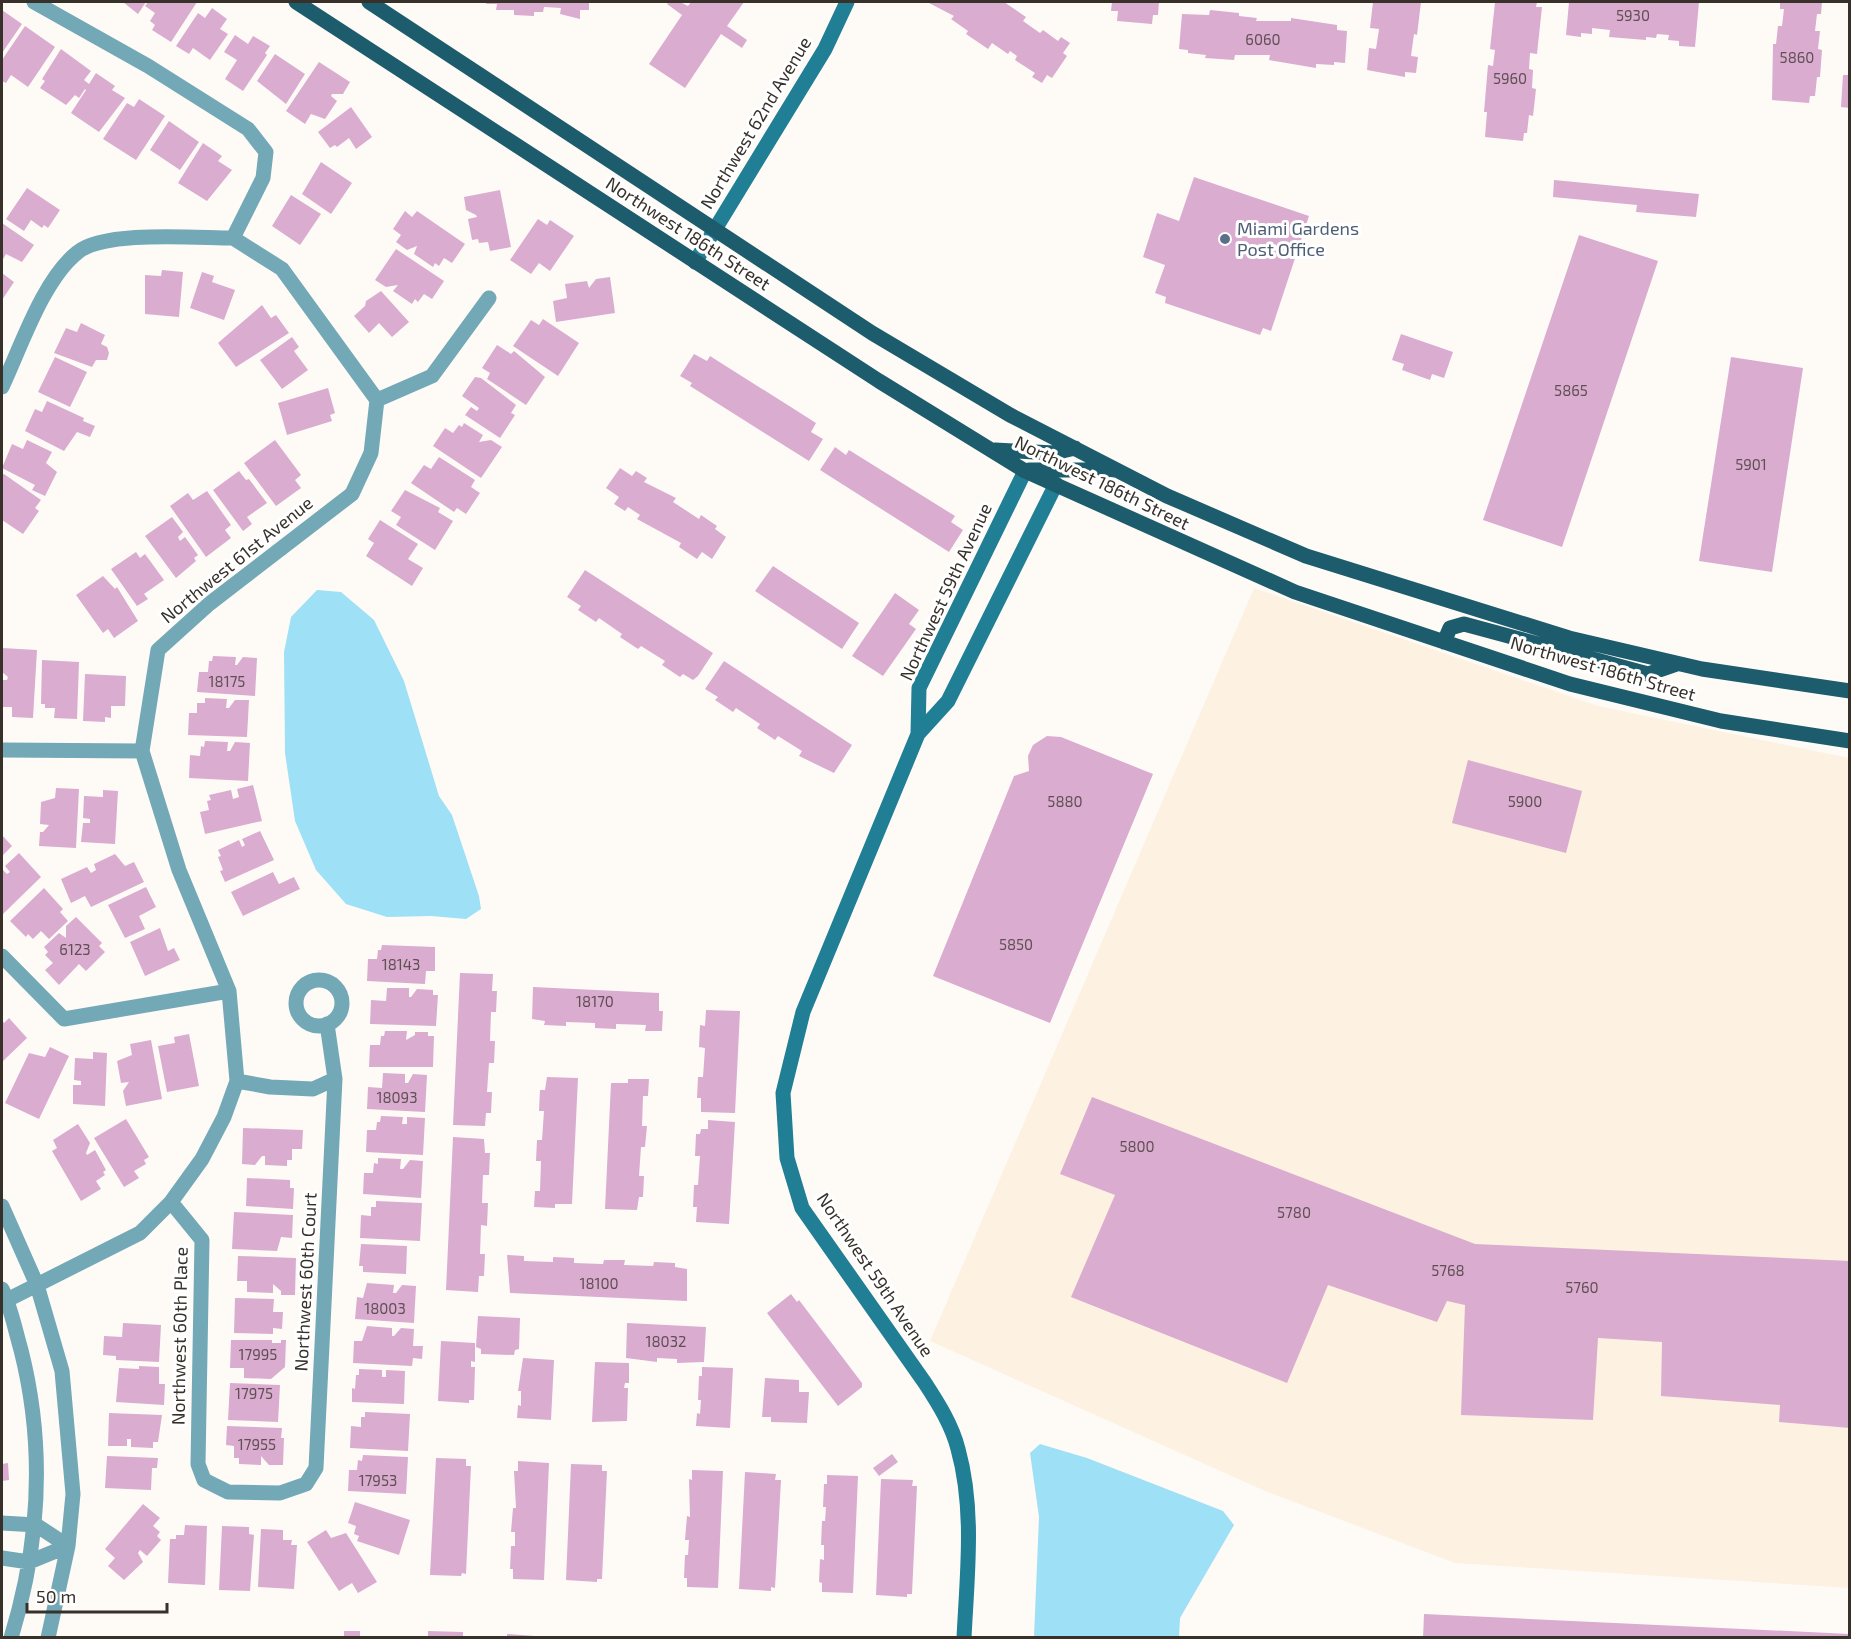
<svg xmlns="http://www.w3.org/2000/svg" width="1851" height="1639" font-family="'Exo 2',sans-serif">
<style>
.built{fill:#fdf1e2}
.water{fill:#9ee0f5}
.building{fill:#daacd0}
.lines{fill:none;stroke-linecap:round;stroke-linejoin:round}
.street{stroke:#73a8b7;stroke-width:15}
.secondary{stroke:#207e95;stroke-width:15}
.primary{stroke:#1d5c6c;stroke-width:15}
.service-dot{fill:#5c6f8a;stroke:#fff;stroke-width:2}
.labels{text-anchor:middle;stroke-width:6;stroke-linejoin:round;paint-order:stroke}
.number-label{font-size:15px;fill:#605054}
.street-label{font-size:18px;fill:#37312a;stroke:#fff}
.service-label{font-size:18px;fill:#4e5e75;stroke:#fff;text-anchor:start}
</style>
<rect width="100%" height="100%" fill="#fefbf7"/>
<path class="built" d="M1254,588l344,118 251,52v830l-394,-25 -190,-72 -335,-150z"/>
<path class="water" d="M317,590l24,2 33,28 30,61 35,115 13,19 27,81 2,13 -15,10 -35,-3 -44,1 -41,-13 -30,-34 -21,-49 -10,-68 -1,-101 7,-35z
M1040,1444l47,14 136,53 11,14 -54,93 -1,19h-145l5,-120 -9,-64z"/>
<path class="building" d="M123,2h23l-8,12z
M148,2h49l-26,40 -19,-12 3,-5 -5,-4 5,-8 -10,-7z
M487,2h102v8h-9v9l-20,-5 1,-6 -17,-1 -1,5h-9v4l-20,-1v-5h-18l1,-6h-11z
M669,2h11l8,4 3,-4h53l-17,24 20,14 -5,8 -21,-14 -36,54 -36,-24 33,-49 -15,-11z
M927,2h77l22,15 -3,4 17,12 3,-3 15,11 3,-4 9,6 -7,10 4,3 -15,22 -5,-3 -5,8 -10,-6 3,-4 -20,-13 2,-4 -7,-5 -2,3 -16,-11 -4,6 -22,-15 2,-3 -17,-12 3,-3z
M1112,2h47l-1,13h-5l-1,9 -35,-3 1,-10h-7z
M1373,2h48l-4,33 -3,-1 -3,22 7,1 -2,16 -11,-1v5l-38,-7 2,-22 7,1 3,-20 -9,-1z
M1495,2h42l-1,5h6l-5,47 -7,-1 -1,16 4,1 -1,18 4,1 -3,27 -4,-1 -2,18h-3l-1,8 -38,-4 2,-25h-3l4,-47 5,1 2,-16 -5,-1z
M1569,2h130l-4,45 -16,-1v-5l-11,-1 1,-5 -12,-1 -1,4 -10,-1v3l-37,-3 1,-7 -18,-2v6l-11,-1v4l-15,-2z
M1780,2h42l-1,12h-4l-2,17h5l-2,18 4,1 -2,27h-3l-2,19h-5l-1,7 -37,-3 1,-56h3l2,-18h4l2,-17h-4z
M212,8l15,11 -7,10 8,5 -18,26 -17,-12 -4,6 -13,-8 22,-33 7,5z
M2,10l20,14 -20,29z
M1210,10l29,3v3l18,2 -1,3h35v-3l46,7v5l10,1 -2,32 -11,-1v3l-18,-1v4l-47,-8 1,-5h-35l-1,5 -29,-2 1,-3 -18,-2v-3l-9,-1 3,-35 27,1z
M25,26l30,21 -27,40 -17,-12 -5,8 -4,-2v-21z
M235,35l13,9 5,-8 17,10 -5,7 2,2 -24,36 -18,-12 12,-19 -13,-8z
M61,49l30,22 -7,9 5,4 7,-11 19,13 -3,4 13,8 -26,34 -28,-19 15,-23 -1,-1 -6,9 -4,-3 -9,10 -26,-17 5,-7 -3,-2z
M275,54l30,20 -19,30 -29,-23z
M319,62l31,20 -7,12h-11l-1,2 6,5 -12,18 -14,-5 -6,10 -19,-13z
M1843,75h7v33l-9,-1z
M139,99l26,17 -29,44 -33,-21 24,-36 7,4z
M351,107l21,30 -16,12 -7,-11 -12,9 -2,-2 -5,3 -12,-16z
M169,121l30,21 -19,28 -30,-20z
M203,143l19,13 -4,5 14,9 -25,31 -29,-18z
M321,162l31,21 -21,31 -29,-20z
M1194,177l115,39 -38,115 -8,-3 -3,7 -95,-32 1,-6 -11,-4 10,-28 -22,-8 14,-44 22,8z
M1554,180l145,14 -3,23 -60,-5 1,-7 -84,-8z
M27,188l33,22 -12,18 -4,-3 -2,3 -11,-8 -7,11 -18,-12z
M500,190l11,57 -21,4 -2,-9 -9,1 -1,-4 -6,1 -4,-21 9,-2 -1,-2 -10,-5 -2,-13z
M291,195l30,19 -21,31 -28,-19z
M405,211l7,6 5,-6 48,33 -13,19 -8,-5 -5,8 -4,-3 -2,4 -19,-13 3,-8 -10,4 -11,-8 5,-7 -8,-6z
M538,219l9,6 3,-5 24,16 -24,35 -11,-8 -8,11 -21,-14z
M2,223l32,22 -12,17 -16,-8 -4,7z
M1579,235l79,26 -96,286 -79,-27z
M396,249l48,32 -12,18 -8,-5 -6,8 -3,-3 -3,5 -19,-13 5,-6 -12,2 -11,-7z
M162,270l21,2 -4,45 -34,-3v-39l16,1z
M202,272l12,4 -2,6 23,8 -11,30 -34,-12z
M2,273l12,9 -12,18z
M610,277l5,36 -59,9 -3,-21 14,-3 -2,-14 22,-3 2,7 7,-9z
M381,291l28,31 -17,15 -13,-14 -10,10 -15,-17 11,-10 1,-5z
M262,305l9,13 5,-3 13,18 -53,34 -18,-24z
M543,319l36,24 -21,33 -45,-30 18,-26 8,5z
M81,323l24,12 -4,9 6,3 2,6 -2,7h-11l-4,7 -38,-14 12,-25 11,4z
M1401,334l52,18 -9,26 -12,-4 -2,6 -28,-10 2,-6 -12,-4z
M292,337l7,10 -5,4 14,19 -26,19 -22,-29z
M497,345l14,9 3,-3 31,26 -19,28 -39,-26 3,-6 -8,-5z
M694,354l13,7 3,-5 106,67 -5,9 12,7 -14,22 -119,-75 2,-3 -12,-7z
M55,357l32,15 -17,35 -32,-15z
M1731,357l72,11 -31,204 -73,-11z
M475,377l6,1 35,27 -5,8 4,2 -15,23 -35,-23 6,-8 6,4 2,-3 -17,-12z
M328,388l7,25 -5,2 2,6 -45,14 -9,-32z
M47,401l37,17 -1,3 12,5 -5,11 -13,-5 -13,19 -39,-20 10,-22 7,3z
M464,423l19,12 -4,7 12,-2 11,7 -21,31 -48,-32 12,-18 8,5 6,-8 3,2z
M27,440l25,12 -6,11 11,9 -12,24 -13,-6 3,-5 -33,-17 10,-24 11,5z
M275,440l26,35 -6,5 6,8 -25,18 -32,-43z
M835,447l11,8 3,-5 106,66 -4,6 12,8 -14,22 -129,-82z
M439,457l36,23 -4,7 9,6 -14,21 -9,-6 -3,4 -43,-29 13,-18 7,4z
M620,468l12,8 4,-5 11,7 -3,4 32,16 -3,4 26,17 2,-4 16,11 -2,3 11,8 -14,22 -10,-7 -5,7 -18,-12 2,-4 -44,-24 3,-4 -12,-8 -3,4 -11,-7 5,-7 -13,-9z
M239,471l7,9 3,-1 18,24 -20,14 5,7 -9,7 -30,-41z
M4,474l37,26 -6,8 4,3 -16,23 -21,-14v-45z
M405,490l35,18 -2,4 15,9 -18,29 -39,-25 5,-8 -10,-6z
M207,491l24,34 -6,5 6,8 -25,19 -36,-51 18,-13 5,7z
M172,517l11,15 -5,5 2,4 5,-4 13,18 -4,3 2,3 -20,17 -31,-42z
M380,520l38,24 -10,15 15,9 -11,18 -46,-30 8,-13 -6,-4z
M136,552l4,6 5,-4 19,26 -20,14 4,5 -11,7 -26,-37z
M773,566l86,57 -17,26 -87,-58z
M585,570l128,83 -15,23 -5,4 -10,-6 -3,3 -18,-12 3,-4 -24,-15 -3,3 -18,-12 2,-3 -23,-16 -3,4 -18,-12 3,-4 -14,-9z
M103,576l12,13 2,-2 21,34 -24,17 -6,-9 -5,4 -27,-38z
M895,593l24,17 -10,14 7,5 -33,47 -31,-20z
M2,648l35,2 -4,68 -21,-1v-10h-9l-1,-27h5l1,-3 -6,-5z
M213,656l23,1 -1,8h2l6,-8 14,1 -2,38 -58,-4 2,-20h9l1,-11h3z
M42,660l37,2 -2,57 -23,-1 1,-10h-10v-4h-4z
M724,661l128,84 -18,28 -35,-17 3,-5 -24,-15 -3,4 -18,-12 3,-4 -24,-16 -3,4 -18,-12 3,-3 -13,-8z
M85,674l41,2 -1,30h-14v12l-6,-1v5l-22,-1z
M205,698l22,1 -1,9h3l6,-8h14l-2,37 -59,-2 1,-22h8v-10h8z
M1047,736l14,1 92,37 -103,249 -117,-47 81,-200 15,-5 -1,-15 5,-11z
M205,741l23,1 -1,9h3l5,-9 15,1 -2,38 -59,-3 1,-23 10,1 1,-10 3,1z
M1468,760l114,31 -16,62 -114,-30z
M253,785l9,36 -57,13 -5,-22 9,-2 -2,-9 4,-1 -2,-5 22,-5 2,9 6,-2 -2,-8z
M56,788l23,1 -3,59 -37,-2 1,-14h3l6,-7 -9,-1 1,-22 14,-4z
M103,790l15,1 -3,53 -34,-2 2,-19h7v-4l-7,-1 1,-22 19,1z
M260,831l14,29 -49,22 -5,-11 3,-1 -5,-13 3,-1 -3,-6 21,-10 3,7 3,-2 -3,-6z
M2,835l10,11 -10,10z
M19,853l22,24 -38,37 -1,-45 5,5 3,-2 -5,-6z
M115,854l10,12 9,-4 10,20 -53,25 -6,-11 -14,7 -10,-24 26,-12 4,6 5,-3 -2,-6z
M273,872l6,12 15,-7 6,12 -57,27 -12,-24z
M146,887l10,20 -17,9 6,13 -20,9 -17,-33z
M44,888l19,21 -3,3 8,9 -19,18 -8,-8 -8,8 -5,-5 -2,3 -16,-16z
M76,917l26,26 -3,3 6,6 -19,19 -7,-7 -20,21 -14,-15 8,-7 -8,-8 3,-3 -4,-5 15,-14 7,5v-12z
M160,928l8,23 6,-3 6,12 -35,16 -15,-34z
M382,945l53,2v24h-9l-1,13 -58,-3 1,-22h9l1,-9h3z
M460,973l33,1 -1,17h5l-1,21h-5l-1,29h5l-1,22h-5l-2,29h5l-1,21h-5l-1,13 -32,-1z
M533,987l126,6v18h4l-1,20h-17l1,-6 -30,-1v5l-21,-1v-5l-29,-1v4l-22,-1 1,-4 -13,-2z
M387,988h22v9h2l6,-8 16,1v5h5l-2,31 -66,-2 1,-24 15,1z
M706,1010l34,1 -5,102 -34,-1v-14h-4l1,-21h5l2,-29 -6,-1 1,-22 5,1z
M9,1018l18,20 -25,24v-42l2,3z
M385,1031h22l-1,9 9,-5v-3h13v4h6l-1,31h-64l1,-22h10l1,-9h3z
M189,1034l10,52 -32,6 -9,-46 17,-3 -1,-6z
M151,1040l11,59 -36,7 -3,-15 6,-9 -8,1 -4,-22 15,-6 -2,-11z
M50,1047l19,9 -30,63 -34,-16 24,-50 16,4z
M93,1052l14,1 -2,53 -32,-2v-19h8v-4l-7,-1 1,-22 18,1z
M383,1073l22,1v9h3l5,-9 14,1 -2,37 -58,-3 1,-22 14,1z
M547,1077l31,1 -6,126h-17v4l-21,-1 1,-16h5l1,-30h-5l1,-21h5l2,-29h-5l1,-21h5z
M628,1079h21l-1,17h-5l-1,30h5l-2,21h-4l-2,29h5l-1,21h-4l-2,13 -32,-1 6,-126h17z
M1092,1097l383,147 375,17v167l-71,-6 1,-17 -119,-9 1,-54 -64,-4 -5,82 -132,-5 4,-110 -18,-4 -10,21 -109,-37 -41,98 -216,-86 44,-102 -55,-21z
M381,1116l22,1 -1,7h5v-7l18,1 -2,37 -57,-3 1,-22h9l1,-8h3z
M126,1119l23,38 -5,3 2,4 -12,7 5,7 -15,9 -30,-49z
M708,1120l27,2 -6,102 -33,-2 1,-15h-4l1,-22h4l2,-29h-5l1,-22h4l1,-5h7z
M78,1124l12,19 -4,10 1,2 8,-5 11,20 -3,2 2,3 -9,6 5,8 -20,12 -29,-50 5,-3 -4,-8z
M243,1128l60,2 -1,19h-10v11h-5v6l-22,-1v-9h-3l-7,9 -13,-1z
M453,1137l31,2 1,14h5l-1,22h-6l-1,28h6l-1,23 -6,-1 -1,29h5l-1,22h-5l-1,16 -32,-2z
M378,1158l23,1 -1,10h3l7,-9 13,1 -2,37 -58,-4 1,-21h9l1,-10 4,1z
M247,1178l43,2v8h4l-1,21 -47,-3z
M376,1201l46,2 -2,38 -60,-3 1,-23 10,1v-9h5z
M234,1212l59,3 -1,23 -11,-1 -4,14 -45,-2z
M361,1244l46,2 -1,28 -43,-2v-6h-4z
M507,1255l17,1v5l29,1v-5l21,1v5l29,1 1,-4h21l-1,5 29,1 1,-4 21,1v4l12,2v32l-177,-8z
M238,1256l58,2 -1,37h-14v-4l-8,-7v9l-26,-1v-11h-10z
M367,1283l27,2 -1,8h3l6,-8 14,1 -2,37 -59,-4 2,-22 6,1z
M791,1294l6,8 2,-2 63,83v4l-24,19 -71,-93z
M235,1298l39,1 -1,13h10l-1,17 -9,-1v6l-39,-1z
M478,1316l42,2 -1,31 -4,1 -1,5 -33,-1v-5l-5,-2z
M123,1323l38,2 -2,37 -43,-2v-4l-13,-1 1,-19 18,1z
M627,1323l79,4 -2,35 -27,1v-4l-20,-1v4l-31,-4z
M367,1326l25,2v8h2l7,-8 13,1 -1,17h10l-1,13 -9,-1 -1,8 -59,-3 1,-22h8z
M231,1340h41v3h9v-3h5l-1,27 -14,12 -27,-1v-10h-14z
M441,1341l34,2v19l-4,-1v6h4l-1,33h-5v3l-31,-2z
M523,1358l31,2 -3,60 -34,-2 1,-13 3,1v-15h-3z
M595,1362l34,1v20h-4l-1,5h4l-1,33 -35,1z
M139,1366l20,1v17h6l-1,21 -48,-3 3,-34 20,1z
M702,1367l31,1 -3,60 -34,-2 1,-13 3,1 1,-14h-3l1,-24h3z
M359,1369l23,1v7h4v-7l19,1 -1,33 -52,-2v-14l3,1 1,-14h3z
M765,1378l34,2v12h10l-2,31 -36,-1v-5h-9z
M230,1383l50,2 -2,37 -50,-2z
M365,1412l45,2 -2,37 -58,-3 1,-22 10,1v-10h4z
M109,1413l53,2 -4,27h-5v6l-22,-1v-8h-4v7h-19z
M227,1426l55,2 -1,10h3l-1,27h-14l-8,-9v9l-22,-1v-6h-5v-12l-8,-1z
M892,1454l6,8 -19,14 -6,-8z
M363,1455l45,2 -2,37 -58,-3 1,-21h8l1,-10 4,1z
M107,1456l51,2 -1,10h-5l-1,22 -46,-2z
M436,1458l30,1v7h5l-5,108 -4,-1 -1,3 -31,-1z
M518,1461l31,2 -5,117 -31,-1v-10h-3l1,-23h4v-14h-4l2,-24h3l-2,-37h4z
M8,1463l1,17 -7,1v-17z
M571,1464l31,1v6h5l-5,108h-5v3l-31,-2z
M692,1470l31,1 -5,117 -31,-1v-9h-3l1,-23h3l1,-15h-4l2,-24 3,1 -1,-38 3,1z
M745,1472l31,2 -1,6h6l-6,108 -4,-1v4l-32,-2z
M827,1475l31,1 -5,117 -31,-1v-9l-3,-1 1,-23 4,1v-15h-3l1,-24h3l1,-14h-3l1,-23h3z
M881,1479l32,1 -1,6h5l-5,108h-5v3l-31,-2z
M355,1502l55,18 -11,35 -42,-14 2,-5 -5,-2 2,-8 -8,-3z
M143,1504l17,14 -7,8 7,6 -3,4 4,4 -14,16 -7,-6 -2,3 5,9 -19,18 -16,-14 7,-8 -10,-9z
M185,1525l22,1 -2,59 -37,-2 2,-44h6v-4h8z
M222,1526l27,1v7l5,1 -4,56 -31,-1z
M261,1529l22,1v10h9l-1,5h6l-3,44 -36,-2z
M326,1530l5,8 15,-5 31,49 -19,11 -6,-10 -13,8 -32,-49z
M1424,1614l426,20v4h-427z
M344,1631h16v7h-16z
M428,1631l35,1v6h-35z
M507,1634l28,2v2h-28z"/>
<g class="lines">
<path class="street" d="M34,2l114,64 100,63 18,23 -3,26 -30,60
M233,238l49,31 95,131
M2,387c19,-40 41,-108 76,-135 27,-22 119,-14 155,-14
M377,400l55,-24 57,-78
M2,750l140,1
M2,956l62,63 165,-28
M296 1003a23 23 0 1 1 46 0a23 23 0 1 1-46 0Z
M237,1081l33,6 43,2 22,-10
M171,1202l31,38 -4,224 6,16 24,12 52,1 26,-9 10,-16 19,-389 -8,-55
M2,1206l35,79 25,86 11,123 -5,52 -20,92
M2,1289c9,19 13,40 19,61 24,95 19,193 -10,288
M7,1300l133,-67 31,-31 31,-43 22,-42 13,-36 -8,-90 -50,-121 -37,-119 16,-101 51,-46 143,-110 19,-41 6,-53
M2,1523l34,2 32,21
M2,1558l27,4 39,-16"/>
<path class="secondary" d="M695,262l130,-213 22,-47
M918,734l1,-46 106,-217
M964,1638c3,-63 11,-128 -6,-189 -6,-24 -20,-46 -33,-66l-123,-175 -15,-50 -4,-65 20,-81 115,-278 30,-33 108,-217"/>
<path class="primary" d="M296,2l583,379 146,90 270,121 275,92 151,37 129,20
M369,2l503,331 138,82 157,81 139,60 263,82 133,31 148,22
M995,450l59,3 21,-5
M1029,470h84
M1444,642l6,-14 14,-4 184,50 29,-10"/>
</g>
<circle class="service-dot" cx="1225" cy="239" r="6"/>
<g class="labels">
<g class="number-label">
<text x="1633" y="21">5930</text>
<text x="1263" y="45">6060</text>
<text x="1797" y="63">5860</text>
<text x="1510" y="84">5960</text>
<text x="1571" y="396">5865</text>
<text x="1751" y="470">5901</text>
<text x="227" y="687">18175</text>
<text x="1065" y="807">5880</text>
<text x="1525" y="807">5900</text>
<text x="1016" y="950">5850</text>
<text x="75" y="955">6123</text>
<text x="401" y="970">18143</text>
<text x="595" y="1007">18170</text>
<text x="397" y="1103">18093</text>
<text x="1137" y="1152">5800</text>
<text x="1294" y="1218">5780</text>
<text x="1448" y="1276">5768</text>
<text x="599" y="1289">18100</text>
<text x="1582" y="1293">5760</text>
<text x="385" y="1314">18003</text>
<text x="666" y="1347">18032</text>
<text x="258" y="1360">17995</text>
<text x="254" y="1399">17975</text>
<text x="257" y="1450">17955</text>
<text x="378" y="1486">17953</text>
</g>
<g class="street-label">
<text transform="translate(756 123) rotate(-59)" y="6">Northwest 62nd Avenue</text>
<text transform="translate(688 234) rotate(33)" y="6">Northwest 186th Street</text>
<text transform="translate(1102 483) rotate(26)" y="6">Northwest 186th Street</text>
<text transform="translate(237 560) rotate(-39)" y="6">Northwest 61st Avenue</text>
<text transform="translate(946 592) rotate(-65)" y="6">Northwest 59th Avenue</text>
<text transform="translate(1603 669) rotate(16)" y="6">Northwest 186th Street</text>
<text transform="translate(875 1275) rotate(56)" y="6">Northwest 59th Avenue</text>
<text transform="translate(306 1282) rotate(-87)" y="6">Northwest 60th Court</text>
<text transform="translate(180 1336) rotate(-89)" y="6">Northwest 60th Place</text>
</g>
<g class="service-label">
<text x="1237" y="235">Miami Gardens<tspan x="1237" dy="21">Post Office</tspan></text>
</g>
</g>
<rect width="1851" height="1639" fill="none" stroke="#37312a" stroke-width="6"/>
<path d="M27 1603v9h140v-9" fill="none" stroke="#37312a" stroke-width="3"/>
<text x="36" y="1603" font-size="18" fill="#37312a" stroke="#ffffff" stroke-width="4.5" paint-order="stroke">50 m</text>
</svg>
